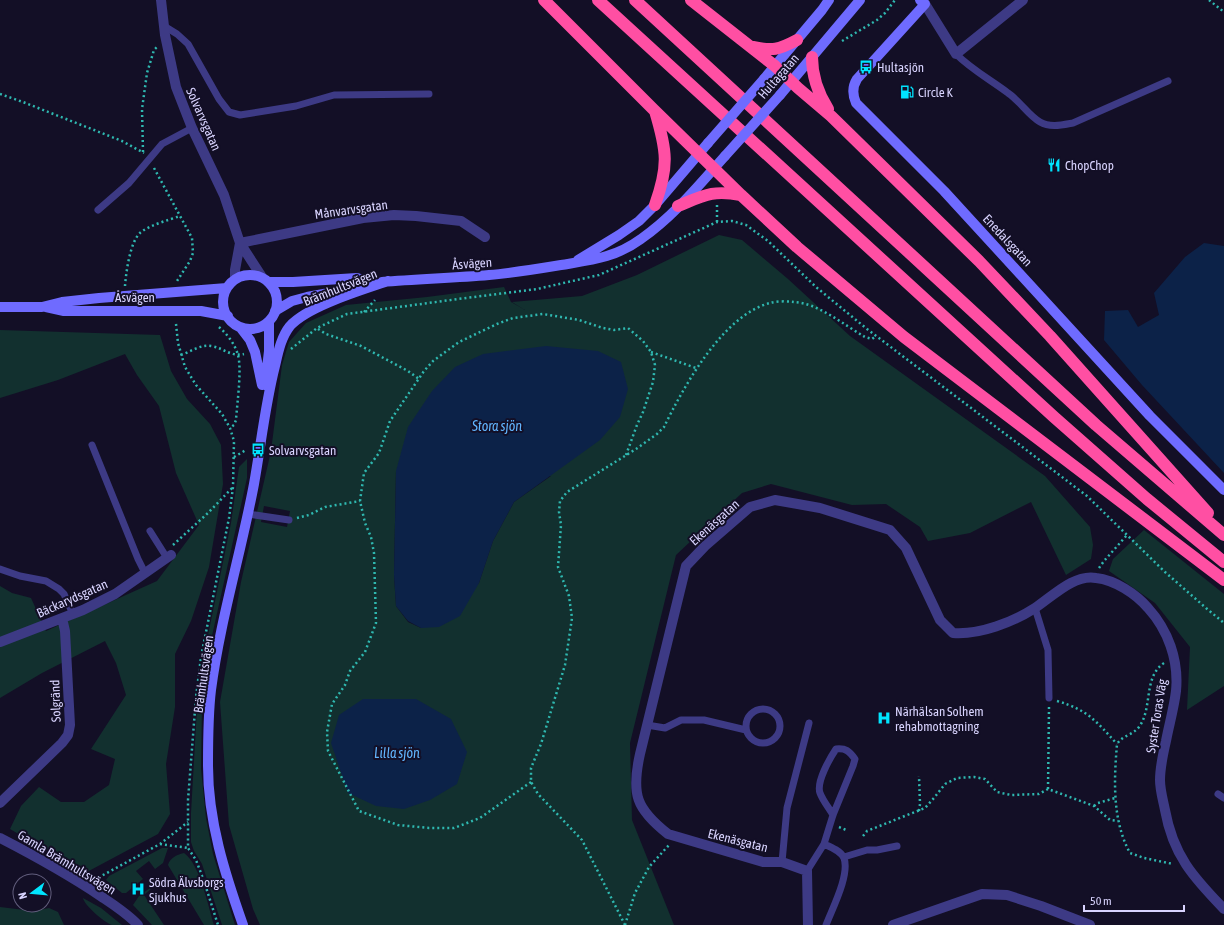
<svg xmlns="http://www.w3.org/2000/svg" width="1224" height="925" font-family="'Asap Condensed',sans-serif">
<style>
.green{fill:#12302f;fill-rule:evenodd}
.water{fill:#0c2248}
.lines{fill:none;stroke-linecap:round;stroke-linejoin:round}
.path{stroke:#2fb8b0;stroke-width:2.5;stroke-dasharray:2 3;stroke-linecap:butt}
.lane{stroke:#3d3a85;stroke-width:7}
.street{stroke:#3d3a85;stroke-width:10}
.secondary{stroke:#6f6bff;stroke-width:10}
.highway{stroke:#ff4fa3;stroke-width:12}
.secondary-bridge{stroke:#6f6bff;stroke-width:10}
.labels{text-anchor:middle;stroke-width:4;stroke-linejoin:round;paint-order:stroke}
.poi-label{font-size:13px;fill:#d9d4ff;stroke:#130f26;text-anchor:start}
.street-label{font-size:13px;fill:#d9d4ff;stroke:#130f26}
.water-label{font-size:14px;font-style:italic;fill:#62b6ff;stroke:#130f26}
</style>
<rect width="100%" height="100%" fill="#130f26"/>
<path class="green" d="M719,235l23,5 46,39 62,57 195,140 45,51 3,18 -2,14 -25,16 -35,-73 -61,31 -42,8 -8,-14 -34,-23 -34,1 -81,-21 -29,9 -66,62 -46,188 2,77 42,105h-414l-7,-16 -24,-84 -9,-123 21,-120 30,-131 11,-86 7,-23 17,-19 40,-18 81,-8 77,-10 7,15 14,8 -13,-8 70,-6 55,-21zM396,471l155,5 -37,26 -21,39 -14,42 -58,45 -13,-6 -12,-16 -2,-31zM264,506l26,5 -3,16 -26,-5z
M0,330l160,5 11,36 16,28 23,25 11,21 2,39 -14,83 -18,54 -16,33v53l-9,57 4,50 -12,20 -73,39 -75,-44 11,-23 18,-19 22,15h23l25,-17 6,-26 -24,-10 35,-54 -10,-32 -11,-22 -63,32 -42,25v-112l12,7 19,5 15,33 111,-50 42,-56 -23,-52 -17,-67 -22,-31 -12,-21 -67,26 -58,18z
M247,459v19l-37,167 -8,61 -1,63 5,49 7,36 22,71h-13l-20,-61 -8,-13 -3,-9v-29l6,-105 4,-32 5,-31 25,-122 8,-56z
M1144,530l80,64v92l-37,24 3,-63 -35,-44 -46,-32 4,-12z
M162,848h6l-5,15 -8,6 -6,-8 -13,10 7,8 -17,14h-4l-16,-13 3,-4z
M184,853c16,11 24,53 30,72h-10l-36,-60c2,-7 8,-10 16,-12z
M150,888l1,1 -7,6 20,30h-12l-19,-20 6,-9z
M83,898l18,10 21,17c-3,0 -8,0 -10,0 -7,-2 -28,-20 -29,-27z
M0,907l33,4 16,-3 9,4 6,13h-64z"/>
<path class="water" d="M1204,243l20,3v227l-82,-88 -38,-45 1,-29 23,-1 10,17 21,-12 -5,-22 31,-36z
M546,346l52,5 23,11 7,27 -8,28 -20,23 -86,62 -21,39 -14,42 -19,33 -21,11 -18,1 -13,-7 -12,-15 -2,-31 2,-104 12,-44 24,-36 23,-24 28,-13z
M363,699h53l35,20 16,33 -10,32 -27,16 -26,9 -28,-3 -28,-13 -17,-50 8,-28z"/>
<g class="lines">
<path class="path" d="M1209,0l15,12
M842,41l35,-21 8,-7 10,-13
M0,94l23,8 99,39 22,12
M143,152l-1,-43 5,-36 7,-23 3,-3
M154,168l38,70 1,15 -3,8 -13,20
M717,205v17
M125,286c1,-13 5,-44 15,-53 9,-8 29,-13 40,-17
M364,312l11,-12
M176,324l2,19 7,24 11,18 26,29 8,14 4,13 -1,46 -4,31 -28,139 -5,40 -8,103v48l8,12 8,21 14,44
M219,327c8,7 16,17 19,28 4,15 -1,49 -2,65l-2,5 -4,3
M318,329l8,5 35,12 47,25 11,8
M291,349l26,-21 30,-14 111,-15 79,-10 62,-14 118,-53 15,-1 14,4 22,16 48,46 51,42 220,167 78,76 41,36 18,15
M651,352l45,16
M181,355c9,-3 20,-11 30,-9 13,2 19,11 33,8
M234,457l12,-7
M297,518l12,-3 16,-8 35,-6
M173,545l35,-32 25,-26
M1099,568l5,-7 23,-26
M1164,663c-21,14 -11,45 -25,64 -6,8 -16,8 -22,17 -3,36 -5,76 13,109l14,5 29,6
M1057,701c31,9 39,20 60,43
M531,782l-51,36 -26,10h-25l-31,-3 -39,-14 -31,-60 -1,-19 5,-28 13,-19 5,-14 15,-19 11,-29 -2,-70 -3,-16 -6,-14 -5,-22 4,-28 15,-20 11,-32 34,-50 9,-10 26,-19 38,-18 16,-6 30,-4 36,6 24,8 11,2 14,-2 15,13 8,11 4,13 -2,17 -10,30 -6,13 -11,30
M1048,789l1,-82
M1094,806l4,-3 17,-5
M919,811l1,-7 -1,-28
M839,827l7,3
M863,836l4,-5 58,-23 9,-10 11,-14 12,-6 17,-1 11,2 12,13 14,3 28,-1 9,-5 46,17 16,14 8,1
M160,844l28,4
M94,880l66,-36 28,-22
M625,925l-43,-85 -44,-46 -7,-12v-14l10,-24 24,-79 7,-47 -3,-22 -11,-29 3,-42 -2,-13 1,-11 7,-9 69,-43 21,-15 7,-7c20,-41 59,-112 106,-124 7,-2 17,-2 24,-1 24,1 50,23 71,35l7,2 4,-3
M625,925l10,-32 14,-26 20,-22"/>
<path class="lane" d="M164,26l13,8 11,10 31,55 10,13 11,3 56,-9 38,-11 95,-1
M956,54c16,16 35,26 52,39 12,8 20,22 32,29 10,6 22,3 33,1l95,-42
M98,210l31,-27 33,-39 30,-16
M92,445l46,114 7,14
M248,514l41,6
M150,531l17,27
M0,569l20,7 26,5 13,8 5,5 9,20
M1035,608l13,42 1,48
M746 726a17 17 0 1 1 34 0a17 17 0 1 1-34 0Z
M647,725l18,3 16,-8h23l42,10
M1218,794l6,4
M824,844c7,3 17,7 20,14 6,17 -12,51 -18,67
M844,857l23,-7h10l20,-4
M782,862l5,-54 22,-85
M807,871l17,-27 9,-29 20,-49 2,-7c-6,-8 -9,-11 -19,-10 -6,9 -20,33 -16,44 3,8 9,15 13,22"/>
<path class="street" d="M161,0l4,35 11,52 16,41 32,67 16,48 22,34
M925,4l31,50 67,-54
M240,243l123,-25 31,-3 22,1 45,5 24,16
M235,279v-9l5,-27
M0,642l83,-32 32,-16 56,-39
M0,803l62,-60 6,-8 2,-10 -5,-94 -3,-13
M0,838c35,18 69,37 102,59 12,8 26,17 36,28
M808,925l-1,-54 -25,-9h-19l-95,-28c-32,-25 -37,-40 -28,-80l46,-188 19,-20 45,-39 25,-7 45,8 70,22 16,18 34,72 13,13c27,2 60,-11 82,-25 18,-12 39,-34 61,-30 19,2 40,16 52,30 20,22 31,52 28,83 -2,17 -7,34 -10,50 -3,13 -6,26 -6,39 0,10 3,20 5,30 8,45 28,67 59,99
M893,925l89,-31 25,1 34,11 49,19"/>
<path class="secondary" d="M920,0l5,4 -68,75c-5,8 -5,15 -1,24l88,88 206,225 74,74
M764,79l58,-69 7,-10
M780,95l80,-95
M578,260l41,-25 20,-14 16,-16 53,-62
M223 302a27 27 0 1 1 54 0a27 27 0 1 1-54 0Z
M268,282h25l64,-4 17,5
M382,282c36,-3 71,-4 107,-7 24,-2 48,-6 72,-10 30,-5 54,-7 80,-26 32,-22 58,-54 84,-83
M0,307h42l20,-5 37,-4 128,-10
M46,307l18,4h137l27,5
M275,311l17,-10 15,-4 44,-8
M240,327l10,13 5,12 7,33
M265,385l4,-34v-30
M243,925c-18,-51 -35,-104 -35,-159 0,-25 0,-51 3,-76 9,-69 30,-137 43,-206 7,-39 11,-79 21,-118 3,-13 6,-29 15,-40 18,-20 72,-36 98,-45"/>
<path class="highway" d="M544,0l110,110 87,85 56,52 107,90 320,243
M598,0l456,417 93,82 77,63
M635,0l461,425 128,110
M691,0l84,66 23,22 33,28 148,145 71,75 158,177
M753,47c20,4 25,3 44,-7
M812,57c0,20 6,36 16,52
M655,111c12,40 14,55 0,94
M678,206c27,-11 34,-16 63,-11"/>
<path class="secondary-bridge" d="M708,143l56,-64
M725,156l55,-61"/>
</g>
<defs>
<g id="bus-bare" transform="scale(1.08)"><path d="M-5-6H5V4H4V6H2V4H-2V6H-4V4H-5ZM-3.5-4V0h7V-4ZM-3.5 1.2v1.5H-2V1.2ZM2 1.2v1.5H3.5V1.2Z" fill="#00e5ff" stroke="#130f26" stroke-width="2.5" paint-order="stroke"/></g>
<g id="fuel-bare" transform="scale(1.08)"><path d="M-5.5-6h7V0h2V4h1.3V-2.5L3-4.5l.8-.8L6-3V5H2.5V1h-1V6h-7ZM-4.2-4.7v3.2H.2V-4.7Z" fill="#00e5ff" stroke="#130f26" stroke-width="2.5" paint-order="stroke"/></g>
<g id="restaurant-bare" transform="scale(1.08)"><path d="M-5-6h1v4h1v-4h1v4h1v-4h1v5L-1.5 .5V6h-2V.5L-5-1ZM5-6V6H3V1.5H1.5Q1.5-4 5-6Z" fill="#00e5ff" stroke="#130f26" stroke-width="2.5" paint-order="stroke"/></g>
<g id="hospital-bare" transform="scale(1.08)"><path d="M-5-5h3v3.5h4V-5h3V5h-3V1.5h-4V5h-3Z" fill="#00e5ff" stroke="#130f26" stroke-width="2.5" paint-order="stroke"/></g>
</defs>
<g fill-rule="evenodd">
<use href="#bus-bare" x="866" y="67"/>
<use href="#fuel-bare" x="907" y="92"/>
<use href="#restaurant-bare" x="1054" y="165"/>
<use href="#bus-bare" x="258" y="450"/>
<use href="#hospital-bare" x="884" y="718"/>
<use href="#hospital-bare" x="138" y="889"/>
</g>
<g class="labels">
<g class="poi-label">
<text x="877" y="72">Hultasjön</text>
<text x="918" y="97">Circle K</text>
<text x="1065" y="170">ChopChop</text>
<text x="269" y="455">Solvarvsgatan</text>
<text x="895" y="716">Närhälsan Solhem<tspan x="895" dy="15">rehabmottagning</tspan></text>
<text x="149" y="887">Södra Älvsborgs<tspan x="149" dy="15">Sjukhus</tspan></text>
</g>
<g class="street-label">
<text transform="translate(778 76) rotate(-49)" y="5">Hultagatan</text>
<text transform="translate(204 119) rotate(66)" y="5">Solvarvsgatan</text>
<text transform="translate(351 209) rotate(-8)" y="5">Månvarvsgatan</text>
<text transform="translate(1008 240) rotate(47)" y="5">Enedalsgatan</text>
<text transform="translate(472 263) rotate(-4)" y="5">Åsvägen</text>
<text transform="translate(340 287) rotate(-22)" y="5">Brämhultsvägen</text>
<text x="135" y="302">Åsvägen</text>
<text transform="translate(714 522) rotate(-42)" y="5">Ekenäsgatan</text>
<text transform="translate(72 598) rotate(-24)" y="5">Bäckarydsgatan</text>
<text transform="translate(203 674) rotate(-82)" y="5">Brämhultsvägen</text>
<text transform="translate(55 701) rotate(-92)" y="5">Solgränd</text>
<text transform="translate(1156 716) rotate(-81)" y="5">Syster Toras Väg</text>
<text transform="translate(738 840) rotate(14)" y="5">Ekenäsgatan</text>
<text transform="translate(67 862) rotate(31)" y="5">Gamla Brämhultsvägen</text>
</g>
<g class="water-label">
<text x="497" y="431">Stora sjön</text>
<text x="397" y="758">Lilla sjön</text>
</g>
</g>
<g transform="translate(32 893) rotate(254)"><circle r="19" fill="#130f26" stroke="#625e7d"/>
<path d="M0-3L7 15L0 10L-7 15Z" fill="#00e5ff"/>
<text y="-6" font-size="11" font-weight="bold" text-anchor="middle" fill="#d9d4ff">N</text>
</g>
<path d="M1084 905v6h100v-6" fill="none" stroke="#d9d4ff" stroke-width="2"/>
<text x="1090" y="905" font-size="12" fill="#d9d4ff" stroke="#130f26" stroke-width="3" paint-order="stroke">50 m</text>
</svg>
